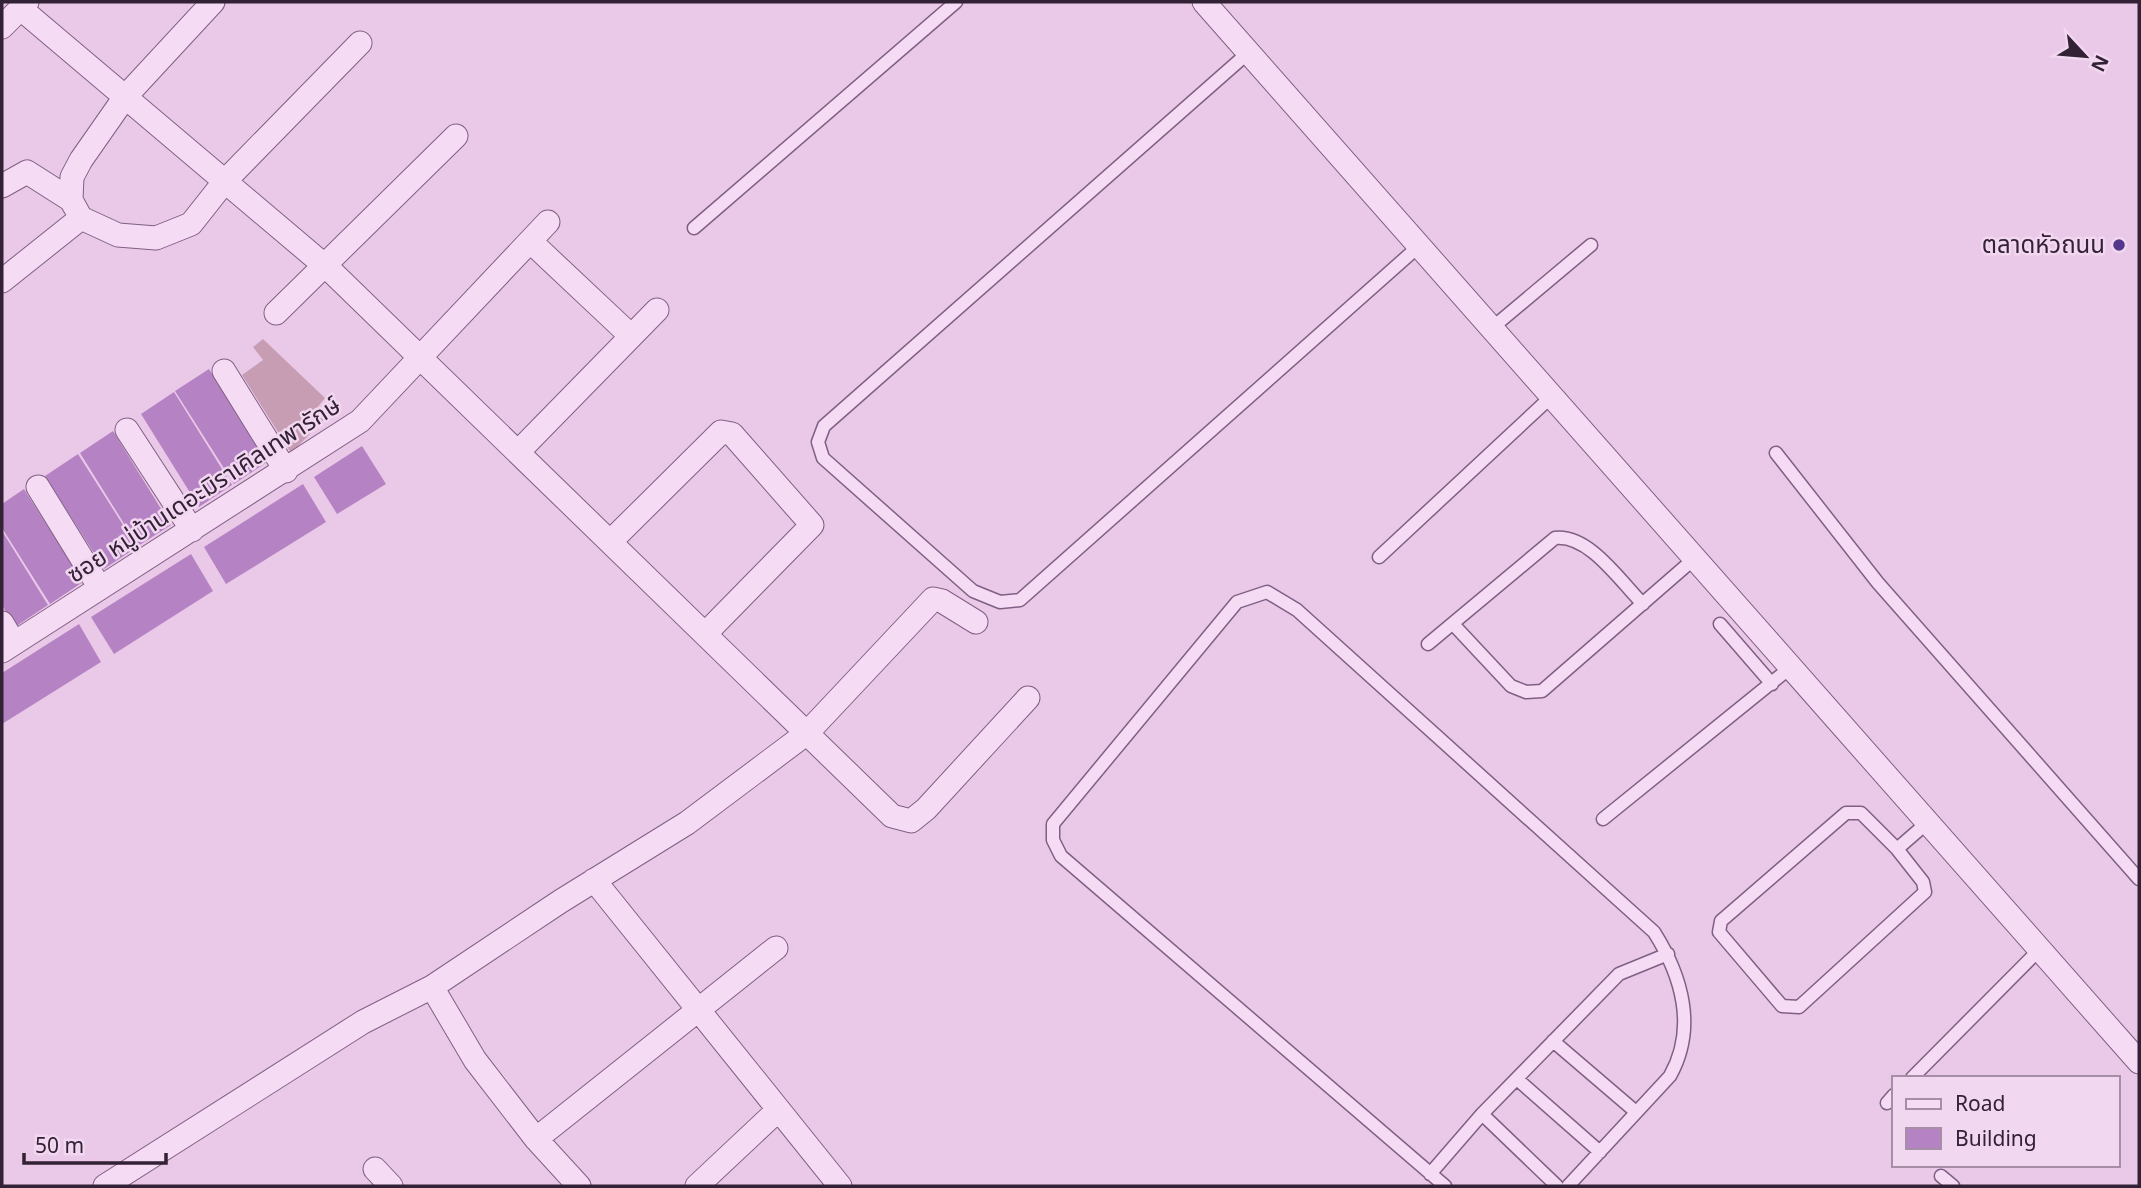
<svg xmlns="http://www.w3.org/2000/svg" width="2141" height="1188" font-family="Georgia,'Noto Sans Thai',serif">
<style>
.green{fill:#c79db3}
.building{fill:#b583c4}
.lines{fill:none;stroke-linecap:round;stroke-linejoin:round}
.service-casing{stroke:#805f84;stroke-width:15}
.minor-casing{stroke:#805f84;stroke-width:25}
.service{stroke:#f5dbf4;stroke-width:12}
.minor{stroke:#f5dbf4;stroke-width:23}
.poi-dot{fill:#54368d;stroke:#f2d7f0;stroke-width:2.5}
.labels{text-anchor:middle;stroke-width:5;stroke-linejoin:round;paint-order:stroke}
.poi-label{font-size:24px;fill:#332136;stroke:#f2d7f0;text-anchor:end}
.street-label{font-size:24px;fill:#332136;stroke:#f2d7f0}
</style>
<rect width="100%" height="100%" fill="#eac9e8"/>
<path class="green" d="M263,339l62,59 -8,10 10,9 -36,36 -49,-78 21,-15 -10,-13z"/>
<path class="building" d="M209,369l58,93 -33,22 -59,-93z
M174,392l58,93 -33,22 -58,-93z
M113,431l58,94 -33,21 -58,-93z
M362,446l24,38 -49,30 -23,-37z
M78,454l59,93 -33,22 -59,-93z
M303,484l23,38 -100,62 -22,-37z
M24,489l59,93 -33,22 -48,-76v-24z
M2,531l46,74 -33,22 -13,-22z
M191,554l22,37 -99,63 -23,-37z
M79,624l22,38 -99,62v-51z"/>
<g class="lines">
<g class="service-casing">
<path id="service" d="M1249,52l-425,374 -6,16 5,16 150,133 27,11 20,-2 399,-354
M694,228l262,-226
M1492,328l99,-83
M1776,453l102,130 261,296
M1379,557l173,-161
M1453,624l58,62 15,6 16,-1 153,-133
M1720,624l52,60
M1428,644l127,-106c34,-4 65,43 88,66
M1603,819l188,-152
M1897,849l-36,-36h-15l-125,108 -2,11 63,74 17,1 126,-115 -2,-10 -26,-33 31,-27
M1553,1041l83,71
M1912,1078l128,-129
M1517,1079l83,73
M1887,1103l7,-8
M1482,1114l75,72
M1430,1174l52,-60 137,-140 49,-20
M1941,1176l12,10
M1445,1186l-384,-330 -8,-16v-16l184,-222 30,-10 30,18 357,322c28,44 43,96 16,144l-102,110"/>
</g>
<g class="minor-casing">
<path id="minor" d="M1204,2l935,1060
M20,8l311,263 561,545 19,5 15,-12 102,-111
M2,27l25,-25
M2,186l25,-14 44,28
M81,218l37,17 38,3 35,-14 34,-43 135,-138
M530,241l101,95
M2,281l79,-63 -10,-18 1,-23 9,-17 44,-63 88,-95
M276,313l180,-177
M224,371l62,100
M127,430l65,100
M519,451l138,-141
M38,487l62,101
M612,540l109,-108 11,2 80,91 -106,108
M2,623l12,20
M2,651l358,-230 188,-199
M594,880l246,306
M432,987l43,73 61,79 43,47
M536,1139l240,-191
M375,1169l16,17
M105,1186l258,-164 69,-35 129,-86 126,-78 120,-90 126,-134 9,2 34,21
M697,1186l81,-76"/>
</g>
<use href="#service" class="service"/>
<use href="#minor" class="minor"/>
</g>
<circle class="poi-dot" cx="2119" cy="245" r="7"/>
<g class="labels">
<g class="poi-label">
<text x="2105" y="253">ตลาดหัวถนน</text>
</g>
<g class="street-label">
<text transform="translate(204 490) rotate(-33)" y="8">ซอย หมู่บ้านเดอะมิราเคิลเทพารักษ์</text>
</g>
</g>
<rect width="2141" height="1188" fill="none" stroke="#332136" stroke-width="7"/>
<rect x="1892" y="1076" width="228" height="91" fill="#f2d7f0" stroke="#a68ea6" stroke-width="2"/>
<rect x="1906" y="1099" width="35" height="10" fill="#f5dbf4" stroke="#a68ea6" stroke-width="2"/>
<text x="1955" y="1111" font-size="21" fill="#332136">Road</text>
<rect x="1906" y="1128" width="35" height="21" fill="#b583c4" stroke="#a68ea6" stroke-width="2"/>
<text x="1955" y="1146" font-size="21" fill="#332136">Building</text>
<g transform="translate(2085 56) rotate(116)" stroke="#f2d7f0" stroke-width="5" paint-order="stroke">
<path d="M0-5L12 26L0 18L-12 26Z" fill="#332136"/>
<text y="-10" font-size="19" font-weight="bold" text-anchor="middle" fill="#332136">N</text>
</g>
<path d="M24 1153v10h142v-10" fill="none" stroke="#332136" stroke-width="3.5"/>
<text x="35" y="1153" font-size="21" fill="#332136" stroke="#f2d7f0" stroke-width="5" paint-order="stroke">50 m</text>
</svg>
